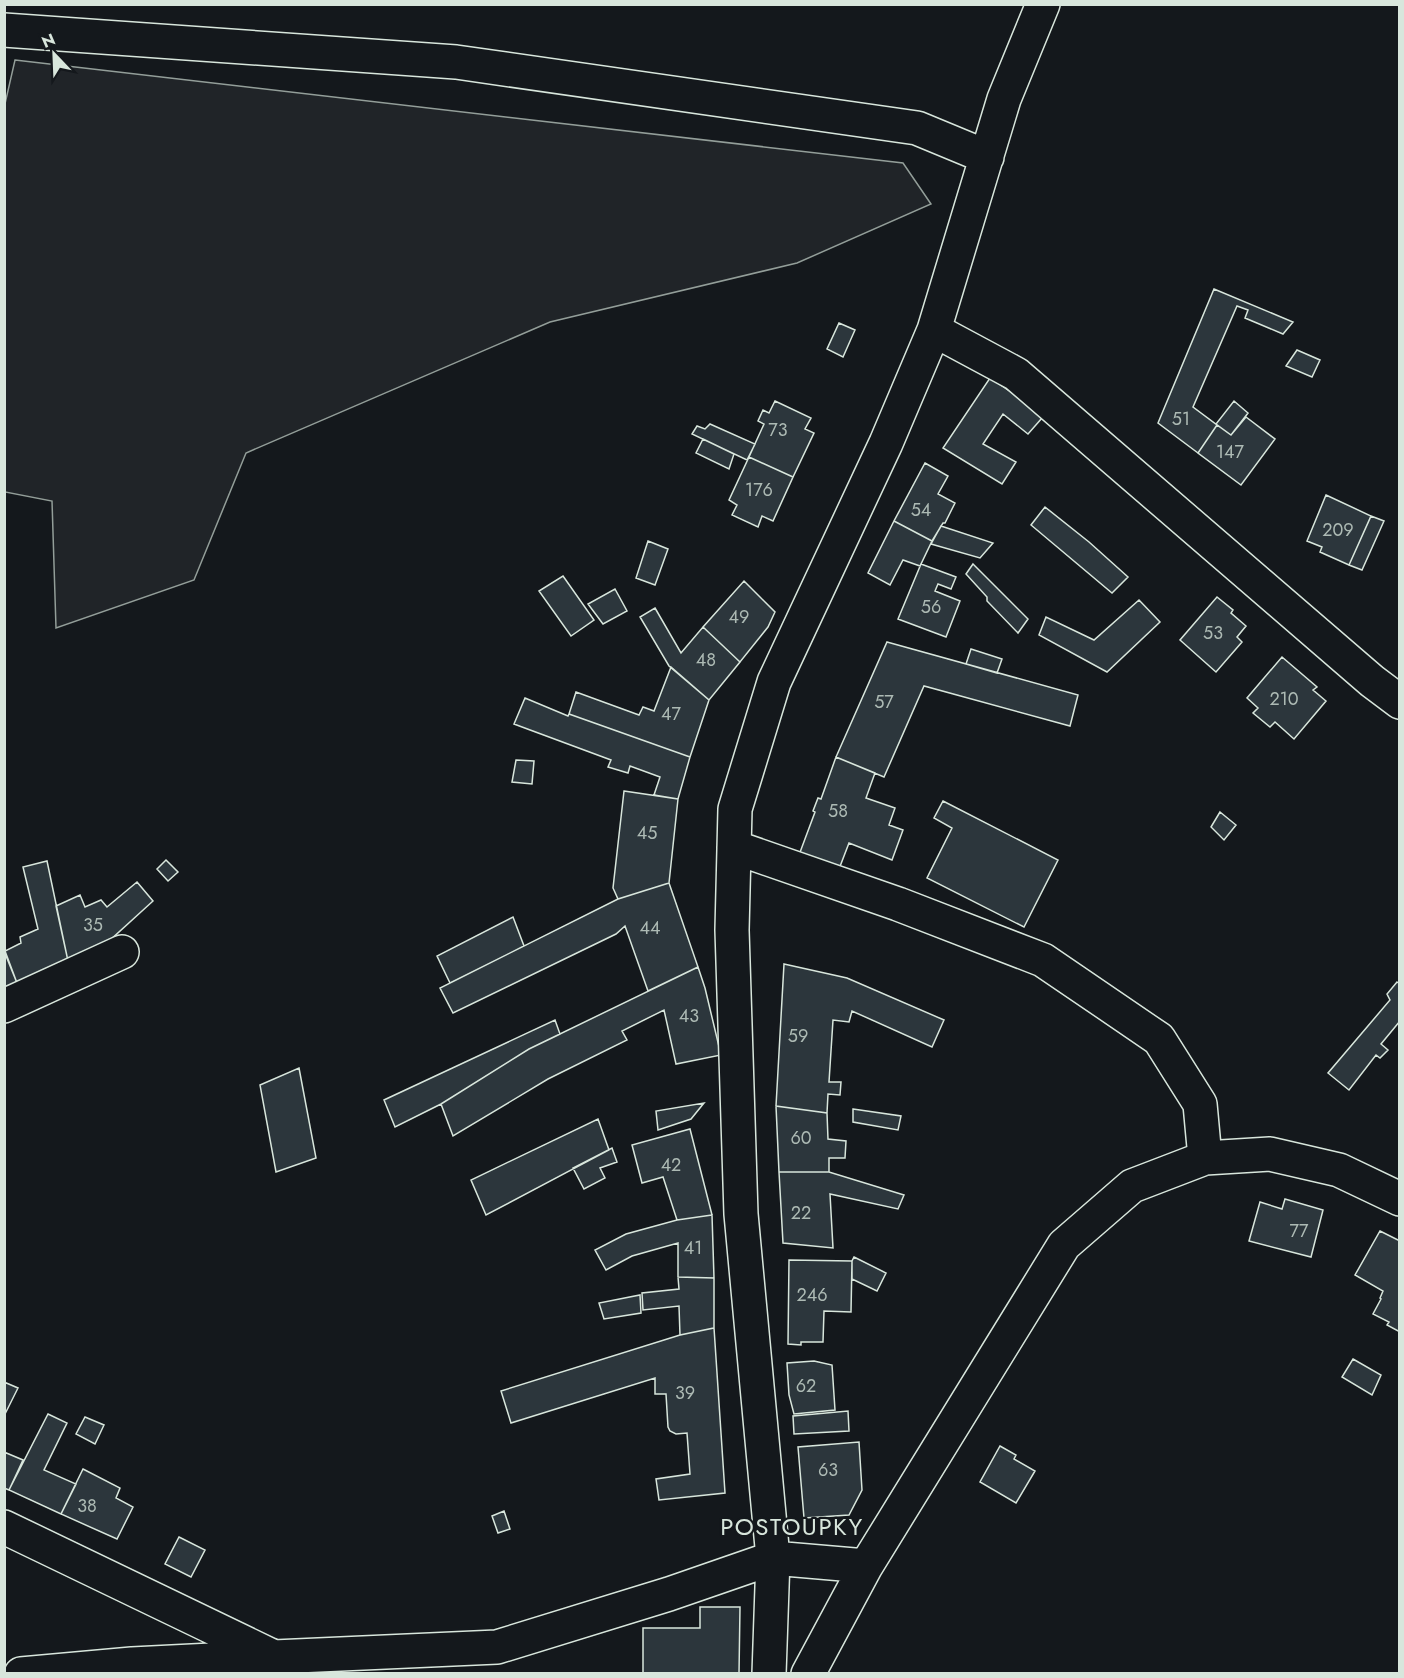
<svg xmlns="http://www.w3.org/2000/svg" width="1404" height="1678" font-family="Jost,sans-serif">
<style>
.green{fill:#202428;stroke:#939e99;stroke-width:1.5}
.building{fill:#2c363c;stroke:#d8e6dc;stroke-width:1.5}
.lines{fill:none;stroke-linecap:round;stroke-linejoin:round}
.minor-casing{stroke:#d8e6dc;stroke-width:36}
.minor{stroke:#14181c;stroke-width:33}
.labels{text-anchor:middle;stroke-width:4.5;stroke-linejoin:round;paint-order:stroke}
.number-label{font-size:18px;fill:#adbab4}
.quarter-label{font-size:24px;letter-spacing:1.5px;fill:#d8e6dc;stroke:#14181c}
</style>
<rect width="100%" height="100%" fill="#14181c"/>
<path class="green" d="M15,60l888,103 28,41 -134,59 -247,59 -304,131 -52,127 -138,48 -4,-127 -47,-9 -1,-384z"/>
<path class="building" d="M1214,289l79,33 -10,12 -38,-16 3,-8 -11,-4 -44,101 24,18 -19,28 -40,-30z
M839,323l16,7 -12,27 -16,-8z
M1297,350l23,10 -8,17 -26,-11z
M990,378l30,20 22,20 -14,16 -25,-20 -20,30 33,18 -14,22 -59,-36z
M775,401l36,17 -6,11 9,4 -21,44 -44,-20 15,-33 -6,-3 5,-11 6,3z
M1234,401l14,12 -17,22 -15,-11z
M1246,417l29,22 -34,46 -43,-32 19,-28 14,10z
M710,424l45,20 -8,16 -55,-26 5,-8 8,3z
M703,439l31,15 -5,15 -33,-16z
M749,457l44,20 -20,44 -11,-5 -4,11 -26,-12 5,-10 -8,-5z
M925,463l23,13 -10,18 17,9 -10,20h-2l-11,18 -38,-20z
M1326,495l45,21 -22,49 -29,-13 2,-5 -15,-6z
M1045,507l44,35 39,35 -16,16 -81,-68z
M1371,516l13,5 -22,49 -13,-5z
M894,521l38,20 -12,25 -17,-6 -13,25 -22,-12z
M941,526l52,17 -13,15 -49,-14z
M648,541l20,8 -13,36 -19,-7z
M921,564l35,13 -5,12 -13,-5 -3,7 25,10 -14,36 -48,-18z
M973,564l55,55 -10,14 -31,-32v-4l-21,-23z
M563,576l31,44 -23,16 -32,-45z
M744,581l31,31 -7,15 -28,35 -37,-35z
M615,589l12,22 -24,13 -15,-20z
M1217,597l16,13 -2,3 15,13 -9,11 5,5 -26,30 -36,-32z
M1139,600l21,22 -53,50 -68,-37 7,-18 48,23z
M655,608l26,45 22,-26 37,35 -31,38 -40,-34 -29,-49z
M887,642l191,53 -8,31 -146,-40 -40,91 -48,-20z
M971,649l31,10 -5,14 -31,-9z
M1282,657l35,30 -4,3 13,11 -32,38 -19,-17 -5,5 -17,-14 5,-5 -11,-10z
M671,667l38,33 -19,57 -121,-43 7,-22 63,23 4,-8 11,4z
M525,698l43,18 1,-2 121,43 -12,42 -24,-4 6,-18 -30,-11 -2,7 -20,-6 3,-7 -97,-36z
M836,757l39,16 -9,25 29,10 -6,17 14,5 -11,30 -43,-17 -10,26 -40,-14 16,-43 -2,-1 5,-13 3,1z
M516,760l18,1 -2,23 -20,-2z
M624,791l54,8 -9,84 -51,16 -5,-11z
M943,801l115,59 -34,67 -97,-49 25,-50 -18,-10z
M1220,812l16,13 -12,15 -13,-13z
M166,860l12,12 -10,9 -11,-12z
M47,861l21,100 -51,22 -12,-32 16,-8 -1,-6 18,-8 -15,-62z
M137,882l16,19 -44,40 -41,20 -12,-55 24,-11 5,12 16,-7 6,7z
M669,883l29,84 -50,24 -23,-65 -9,8 -163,79 -13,-25 178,-89z
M513,917l11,29 -74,37 -13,-27z
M4,951l13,32 -13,6z
M784,964l63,14 97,42 -12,27 -80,-36 -3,11 -16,-2 -4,62h12l-1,13 -12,-1 -1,19 -51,-7z
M698,967l7,21 16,67 -45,9 -12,-54 -42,21 5,9 -79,39 -95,57 -12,-32 88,-55z
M1397,982l3,2v37l-19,23 7,6 -8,8 -4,-3 -27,35 -21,-17 62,-73 -3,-6z
M555,1020l5,14 -31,15 -88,55 -46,23 -11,-27z
M299,1068l17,90 -40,14 -16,-87z
M704,1103l-13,16 -33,11 -2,-19z
M776,1106l51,7 1,26 18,2 -1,17h-16v14h-50z
M853,1109l48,7 -3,14 -45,-8z
M598,1119l11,31 -123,65 -15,-35z
M690,1129l22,86 -35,5 -14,-43 -21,6 -10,-38z
M612,1148l5,14 -17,6 5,10 -21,11 -11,-21z
M779,1172h50l75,23 -6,14 -68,-15 3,54 -50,-5z
M1285,1199l38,11 -12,47 -62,-16 11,-39 22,7z
M712,1215l2,63 -36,-1v-34l-46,13 -26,14 -11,-20 31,-16 51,-14z
M1380,1231l20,10v91l-13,-7 2,-3 -16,-8 8,-15 -1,-1 3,-7 -28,-16z
M854,1257l32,16 -9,18 -25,-12v-18z
M789,1260l63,1 -1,51 -27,-1 -1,31h-22v3l-13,-1z
M678,1277l36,1v50l-34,7 -1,-29 -36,4 -1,-17 37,-4z
M640,1295l1,18 -37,6 -5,-16z
M714,1328l11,165 -66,7 -3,-21 34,-5 -3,-41 -11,1 -6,-3 -2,-4 -2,-33h-11v-16l-144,45 -10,-32 179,-56z
M1353,1359l28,16 -9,20 -30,-18z
M814,1361l18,4 3,45 -41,4 -5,-19 -2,-32z
M4,1382l14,6 -14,28z
M848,1411l1,20 -55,3 -1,-18z
M48,1414l19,9 -23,47 32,14 -15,30 -52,-24z
M85,1417l19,8 -9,19 -19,-10z
M859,1442l3,48 -13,25 -45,3 -6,-71z
M1000,1446l16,9 -2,4 21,12 -19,32 -36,-21z
M4,1452l19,8 -14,30 -5,-2z
M83,1469l37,19 -4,10 17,9 -16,32 -56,-25z
M504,1511l6,18 -12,4 -6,-17z
M179,1537l26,13 -14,27 -26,-13z
M700,1607h40l-1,67h-96v-46h57z"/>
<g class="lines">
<g class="minor-casing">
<path id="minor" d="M4,30l452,32 461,66 70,29
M934,330l82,44 356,307 28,21
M734,847l164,57 145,56 116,79 41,65 5,54
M4,1006l118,-54
M4,1527l270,130 223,-10 172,-53 104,-36 93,8
M21,1674l111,-10 138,-7
M769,1674l4,-116 -32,-344 -9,-284 3,-121 39,-127 112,-239 48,-113 70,-231 39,-95
M808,1674l58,-108 198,-321 68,-59 73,-28 65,-4 69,16 61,29"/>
</g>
<use href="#minor" class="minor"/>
</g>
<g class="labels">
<g class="number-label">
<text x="1181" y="425">51</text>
<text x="778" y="436">73</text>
<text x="1230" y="458">147</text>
<text x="759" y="496">176</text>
<text x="921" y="516">54</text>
<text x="1338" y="536">209</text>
<text x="931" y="613">56</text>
<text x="739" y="623">49</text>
<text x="1213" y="639">53</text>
<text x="706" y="666">48</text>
<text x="1284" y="705">210</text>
<text x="884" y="708">57</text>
<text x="671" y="720">47</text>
<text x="838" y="817">58</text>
<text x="647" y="839">45</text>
<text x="93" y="931">35</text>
<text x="650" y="934">44</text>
<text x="689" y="1022">43</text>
<text x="798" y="1042">59</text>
<text x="801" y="1144">60</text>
<text x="671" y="1171">42</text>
<text x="801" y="1219">22</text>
<text x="1299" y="1237">77</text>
<text x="693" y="1254">41</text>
<text x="812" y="1301">246</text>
<text x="806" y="1392">62</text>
<text x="685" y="1399">39</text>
<text x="828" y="1476">63</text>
<text x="87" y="1512">38</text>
</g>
<g class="quarter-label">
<text x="792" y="1535">POSTOUPKY</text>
</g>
</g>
<rect width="1404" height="1678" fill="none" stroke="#d8e6dc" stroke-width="12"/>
<g transform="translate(54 54) rotate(337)" stroke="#14181c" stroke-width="4.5" paint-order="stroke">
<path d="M0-4.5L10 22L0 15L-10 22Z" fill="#d8e6dc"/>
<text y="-9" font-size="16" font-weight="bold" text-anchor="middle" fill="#d8e6dc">N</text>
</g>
</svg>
